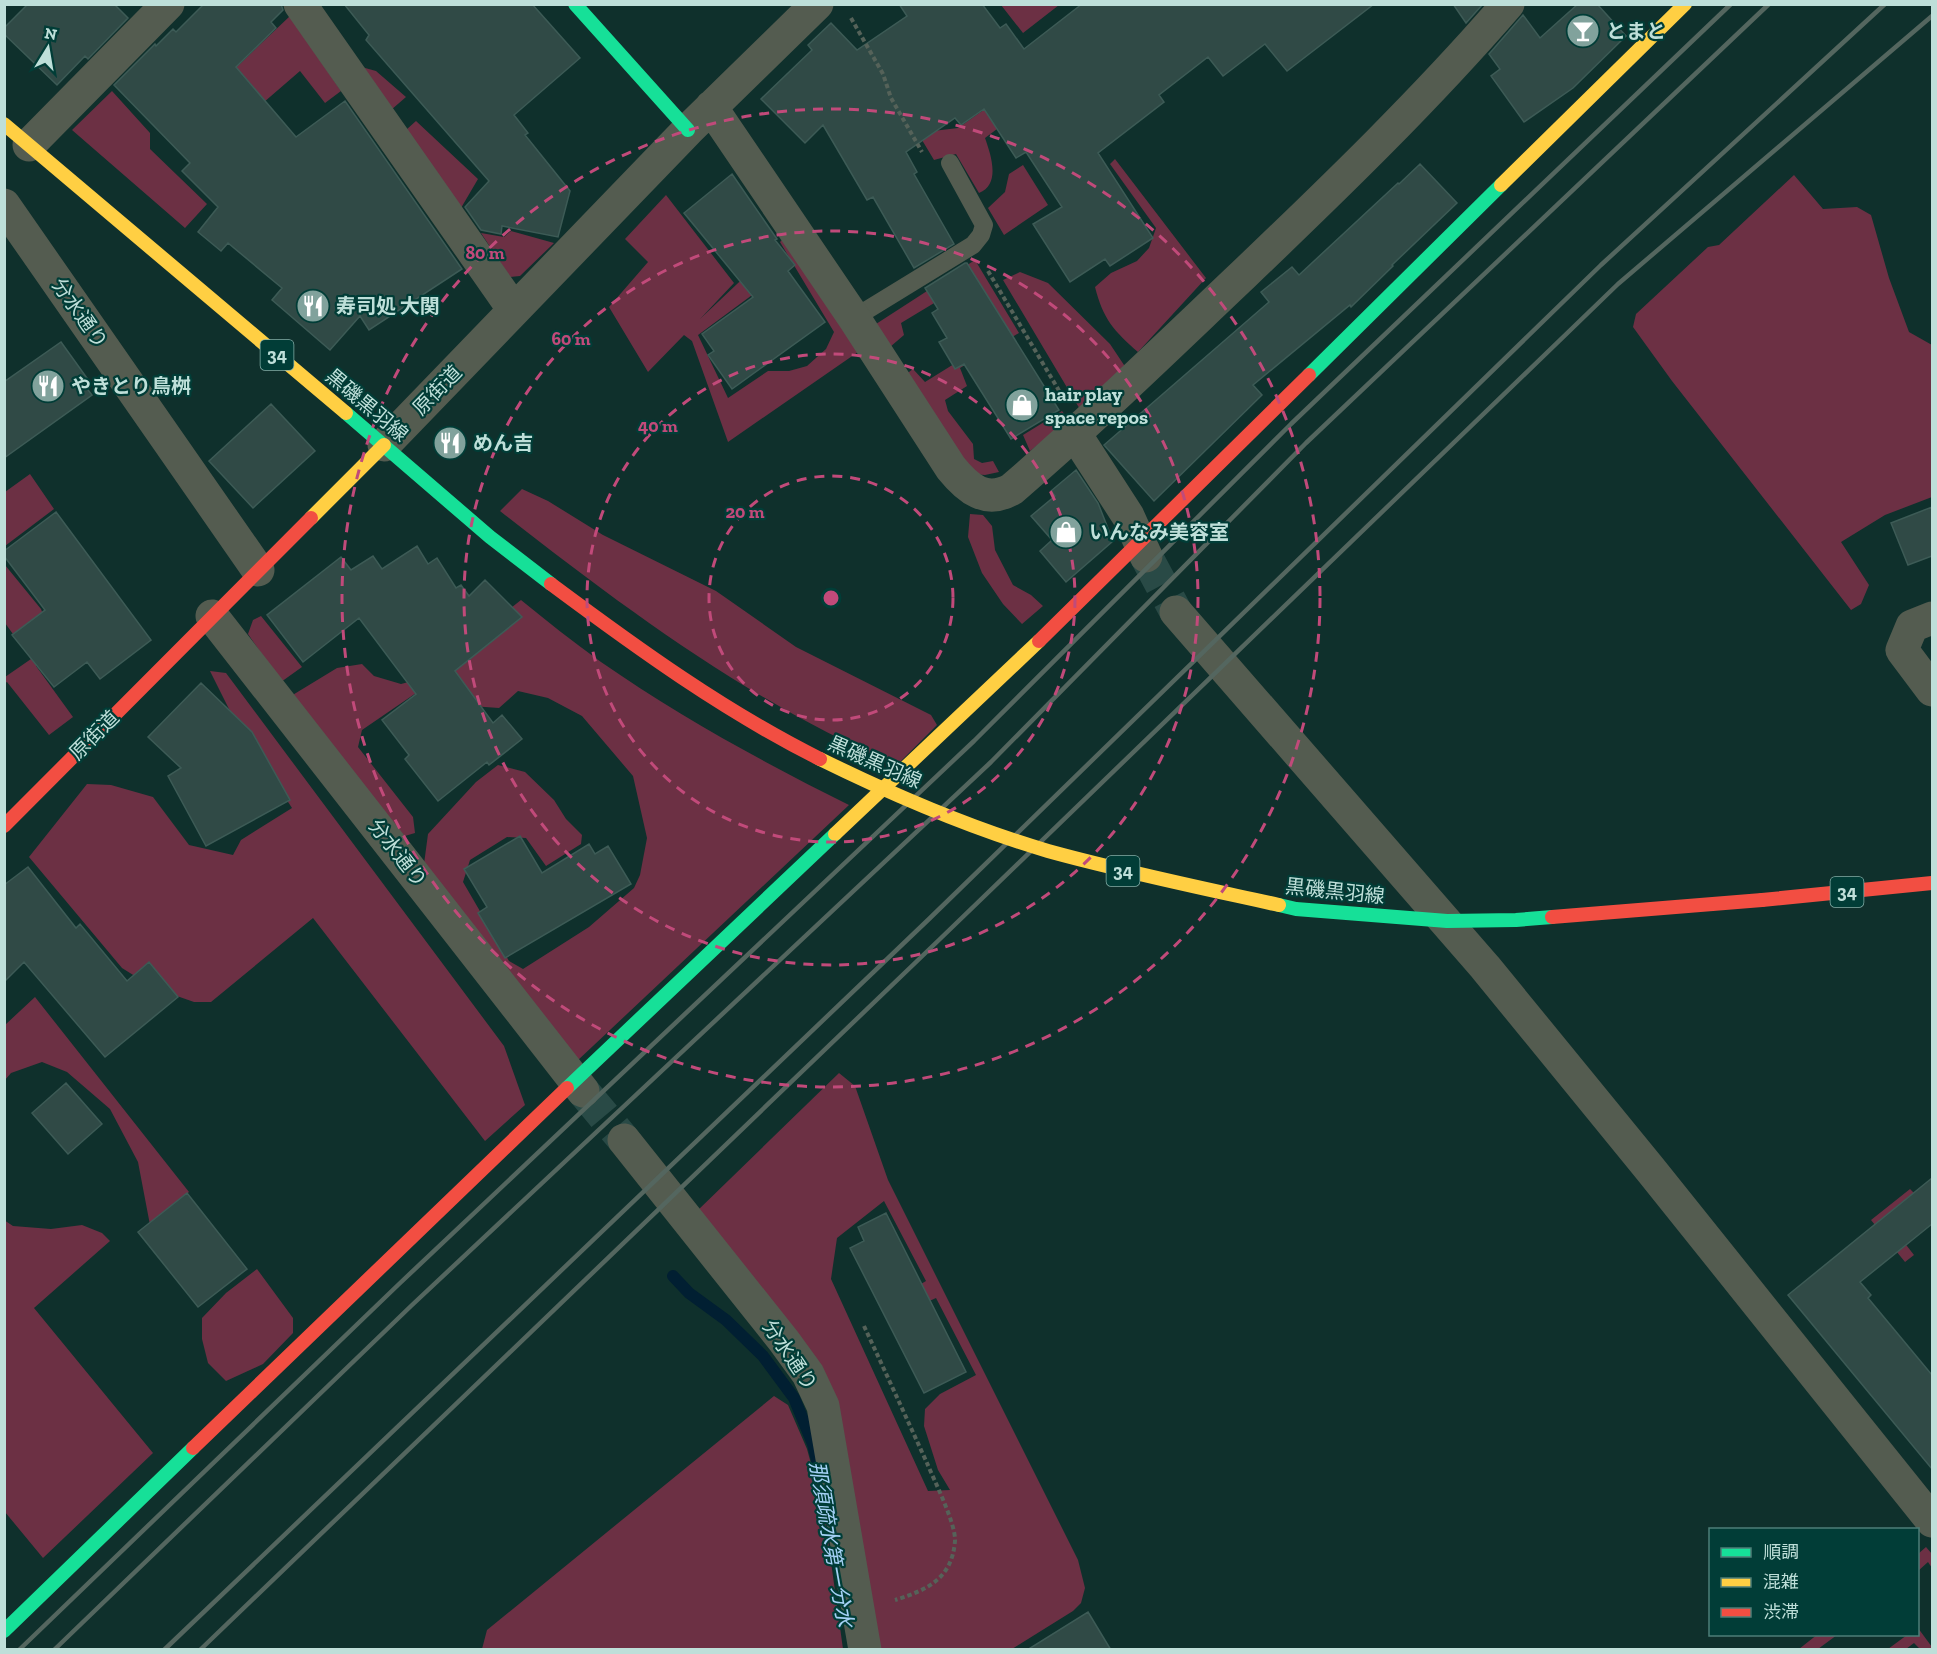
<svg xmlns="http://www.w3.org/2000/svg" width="1937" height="1654" font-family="'Zilla Slab','Noto Sans JP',serif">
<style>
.green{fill:#6c3044;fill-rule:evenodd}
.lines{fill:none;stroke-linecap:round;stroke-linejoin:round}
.stream{stroke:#011f32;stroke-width:12}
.building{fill:#304a46;stroke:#3d5b56;stroke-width:1.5}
.street-tunnel{stroke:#294a46;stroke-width:33;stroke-dasharray:33 16;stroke-linecap:butt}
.path{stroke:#556259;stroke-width:4;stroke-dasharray:4.5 3;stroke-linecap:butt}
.lane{stroke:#545c50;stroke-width:18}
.street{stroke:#545c50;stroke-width:33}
.fast{stroke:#16e098;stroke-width:14}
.slow{stroke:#ffcf43;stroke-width:14}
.jam{stroke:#f24e42;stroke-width:14}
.rail{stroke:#54665f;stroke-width:4.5}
.fast-bridge{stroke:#16e098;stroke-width:14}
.slow-bridge{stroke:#ffcf43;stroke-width:14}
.jam-bridge{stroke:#f24e42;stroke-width:14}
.ring{fill:none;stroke:#c14a7a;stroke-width:3;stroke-dasharray:10 8}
.labels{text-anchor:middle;stroke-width:4.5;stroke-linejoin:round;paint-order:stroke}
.shield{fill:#013d37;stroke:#85aea8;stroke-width:1.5}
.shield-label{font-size:18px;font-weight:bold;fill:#bedfd9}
.poi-label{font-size:20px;font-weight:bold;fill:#bedfd9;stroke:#013d37;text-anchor:start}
.street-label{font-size:20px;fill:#bedfd9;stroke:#013d37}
.water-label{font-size:21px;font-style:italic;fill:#a4d1f5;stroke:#013d37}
.centre{fill:#c14a7a;stroke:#013d37;stroke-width:3}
.ring-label{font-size:18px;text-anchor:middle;font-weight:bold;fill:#c14a7a;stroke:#013d37;stroke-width:4.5;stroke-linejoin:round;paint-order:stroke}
</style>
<rect width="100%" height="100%" fill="#0f302c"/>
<path class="green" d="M1001,5h58l-36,28z
M290,16l51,75 -16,12 -25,-32 -44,38 -30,-32z
M358,66l18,5 30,26 -15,13z
M1016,87l13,18 -44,33c6,17 16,46 -6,55l-23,-39 -22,6 -27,-45 26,16 25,-3z
M112,91l38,42v16l57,55 -22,24 -113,-98z
M416,121l62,58 -17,29 -55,-78z
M1115,159l91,119 -68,74c-24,-21 -35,-33 -43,-65l16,-14 26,-12 12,-13 7,-20 -46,-64z
M1023,165l25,40 -44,30 -16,-27 17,-16 4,-18z
M1794,175l29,34 34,-2 14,8 18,63 20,54 23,13v152l-47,18 -44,27 28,43 -8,19 -10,6 -179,-229 -39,-54 3,-13 72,-67 11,-2z
M666,195l68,88 -34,36 55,-52 12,17 -69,51 30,63 40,-27h21l18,-5 19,-17 8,-17 -54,-90 5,-5 73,115 -130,90 -36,-101 -8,-6 -36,37 -39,-65 39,-45 -23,-23z
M511,231l43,12 -34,33 -10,1 -29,-44 23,4z
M975,260l44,73 -59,35 7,18 -22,14 3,11 25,33 1,15 8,4 11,-2 6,11 -14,3 -12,-1 -68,-99 8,-6 12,13 29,-18 15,-82 -68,41 3,12 -14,12 -14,-23z
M1020,272l28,11 62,61 16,24 -45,43 -78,-131z
M1062,411l7,9 -39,31 -7,-16z
M30,474l24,35 -49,37v-54z
M522,489l26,12 55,34 113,56 80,56 135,68 6,10 -40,40c-146,-62 -273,-157 -397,-254z
M970,514l13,1 9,11 3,24 18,35 18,10 12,11 -21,18 -19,-20 -21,-31 -14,-36z
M5,565l36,44 9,25 -4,25 -10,7 37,51 -24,18 -42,-53 -2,1v-6l26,-18 -26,-36z
M521,600c26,21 52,42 80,62 78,54 163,101 248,143l-273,257 -152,-198 4,-30 48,-52 22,-17 27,7 29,28 12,19 16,16 -1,9 -35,22 -20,-28 -19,-1 -37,23 -7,22 46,79 14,8 66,-42 45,-39 6,-13 7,-37 -14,-62 -51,-60 -34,-18 -30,-7 -19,17 -42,-3 -38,-14 -57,39 -4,17 55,70 2,16 -17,5 -107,-142 46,-28 25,-4 12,12 27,8 19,-5z
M261,616l41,51 -21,15 -33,-48 5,-14z
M210,671l16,2 278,373 21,59 -40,36 -172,-223 -102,84h-17l-40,-14 -32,-20 -93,-111 58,-73 24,1 42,12 36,48 44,10 8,-15 51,-32 -57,-87z
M35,997l154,195 -39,33 -12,-63 -28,-53 -43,-37 -25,-10 -31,11 -6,7v-55z
M839,1073l16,13 33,94 190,380 7,28 -4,15 -8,8 -61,38h-136l-39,-240 -142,-196zM884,1201l42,80 -35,21 5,14 40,-18 40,77 -36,19 -15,15 -1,17 14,44 12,20 -22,1 -97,-212 6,-41z
M1910,1189l5,5 -29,25 28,36 -9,7 -34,-42z
M4,1220l9,6 38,3 31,-4 20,8 8,8 -76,67 119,145 -110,105 -38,-46z
M257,1269l36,49v15l-30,31 -37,17 -18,-18 -6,-24v-21l24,-25z
M774,1396l14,9 19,44 17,62 19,138h-361l5,-19z
M1926,1547l6,7v14l-4,-6 -10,9v-17z
M1918,1628l14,19v2h-12l-6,-6 -8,6h-18l19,-14 11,-1z
M1818,1634l19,1 -19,14h-19z"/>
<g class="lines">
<path class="stream" d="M673,1276l16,17 37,27 37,36 31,42 19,46 4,16"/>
</g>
<path class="building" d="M28,4h86l14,14 -40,41 -3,-3 -28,29 -53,-51v-6z
M204,4h77l2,6 -12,12 5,6 -40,39 60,70 49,-36 117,168 -93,61 -9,-14 -30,34 -58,-50 10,-12 -54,-45 -7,8 -23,-19 20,-25 -36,-36 8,-8 -76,-78 41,-41 1,2 17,-17 3,3z
M344,4h188l48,54 -66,57 14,18 -3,2 45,56 -12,46 -56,-11 -1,8 -20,-4 -16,-23 24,-26 -123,-141 3,-5z
M899,4h83l18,24 6,-4 18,25 58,-45h292l-87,67 -22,-27 -42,32 -15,-19 -49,38 5,7 -66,51 55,85 -43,28 -5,-7 -35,23 -37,-58 29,-17 -36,-55 -10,6 -32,-49 -23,16 -6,-7 -49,34 11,20 -3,2 40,70 -40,24 -41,-71 -6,3 -44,-75 -18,18 -44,-44 51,-49 -4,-5 23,-22 26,27 50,-34z
M1453,4h30l-17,19z
M1578,4h19l29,32 -53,52 -49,34 -33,-46 9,-7 -11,-15 34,-39 17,23z
M1420,164l37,39 -65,62 1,1 -42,41 -1,-2 -97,80 9,10 -108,106 -50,-56 165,-143 -8,-10 31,-25 7,8 99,-92 1,1z
M732,174l45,65 -2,1 20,25 -7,6 37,51 -93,67 -24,-34 6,-4 -12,-17 51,-37 -69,-84z
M965,263h2l92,147 -48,29 -47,-75 -9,5 -16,-27 8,-4 -15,-25 6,-4 -13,-21z
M61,342l26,36 -5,4 10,13 -88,63v-76z
M271,404l44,47 -62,57 -44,-47z
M1076,470l22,33 15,38 -47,41 -26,-31 12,-11 -21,-24 24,-20 -4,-5z
M1932,507v49l-24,9 -17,-42z
M56,512l95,128 -51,39 -13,-17 -33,25 -42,-52 33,-25 -41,-54v-5z
M417,546l11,18 9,-6 19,30 5,-3 8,11 16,-16 37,37 -67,54 38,52 9,-8 20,24 -33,26 -2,-3 -49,39 -33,-42 4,-4 -27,-35 34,-26 -57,-76 -56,44 -36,-47 74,-58 10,13 22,-14 9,13z
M201,683l51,49 38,68 -84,46 -38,-70 13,-8 -33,-31z
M520,836l22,37 47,-29 6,10 13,-8 23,38 -126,74 -27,-45 9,-6 -23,-38z
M28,867l48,61 4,-4 47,57 22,-19 29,35 -73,60 -81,-95 -20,20v-97z
M66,1083l36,41 -34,30 -36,-41z
M1932,1178v46l-72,58 11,13 -3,3 64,77v94l-144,-174z
M187,1193l60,76 -49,38 -60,-75z
M886,1213l80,159 -42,21 -74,-145 14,-7 -6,-14z
M1088,1612l23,38h-84z"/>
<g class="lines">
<path class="street-tunnel" d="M1146,556l30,56
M583,1091l41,49"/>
<path class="path" d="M851,18l32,56 8,24 31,54
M988,271l73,123
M864,1326c21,45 42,91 63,137 7,17 29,61 28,78 -3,38 -28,49 -60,59"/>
<path class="lane" d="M854,318l119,-73 8,-10 3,-10 -34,-62"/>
<path class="street" d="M300,4l214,306
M711,107l143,211 97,150c17,21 35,36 61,21 80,-69 155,-142 231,-214 91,-87 183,-176 265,-271
M29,145l139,-141
M4,205l254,365
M1075,434l53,82 18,40
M384,445l304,-315 129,-126
M1176,612l309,355 165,202 282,352
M212,616l371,475
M1932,618l-20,8 -10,24 30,40
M624,1140l160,201 24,33 15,32 42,244"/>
<path class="fast" d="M575,4l113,126
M1309,375l192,-190
M346,413l144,124 61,47
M567,1088l268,-254
M4,1631l189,-183"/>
<path class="slow" d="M4,124l342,289
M1501,185l184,-181
M311,518l73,-73
M835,834l204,-193"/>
<path class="jam" d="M1039,641l270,-266
M4,826l307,-308
M1762,900l170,-17
M193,1448l374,-360"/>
<path class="rail" d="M19,1650l379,-365 576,-544 317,-317 440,-420
M54,1650l357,-344 580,-544 315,-319 463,-439
M164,1650l765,-731 672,-654 284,-261
M200,1650l741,-712 677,-654 314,-268"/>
<path class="fast-bridge" d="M1279,905l17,4 151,12 69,-1 36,-3"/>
<path class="slow-bridge" d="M820,759c73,36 150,69 228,92 76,21 154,37 231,54"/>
<path class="jam-bridge" d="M551,584c86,64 173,127 269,175
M1552,917l210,-17"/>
</g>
<g class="ring">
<circle cx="831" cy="598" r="122"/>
<circle cx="831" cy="598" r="244"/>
<circle cx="831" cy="598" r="367"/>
<circle cx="831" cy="598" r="489"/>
</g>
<defs>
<g id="bar-disc" transform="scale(1.725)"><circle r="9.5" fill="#81a29c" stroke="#013d37"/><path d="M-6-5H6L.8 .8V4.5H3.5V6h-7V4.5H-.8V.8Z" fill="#fff"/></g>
<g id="restaurant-disc" transform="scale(1.725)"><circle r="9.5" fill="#81a29c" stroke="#013d37"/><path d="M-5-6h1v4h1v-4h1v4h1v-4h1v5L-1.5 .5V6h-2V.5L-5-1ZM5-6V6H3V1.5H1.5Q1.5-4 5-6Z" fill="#fff"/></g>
<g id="shop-disc" transform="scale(1.725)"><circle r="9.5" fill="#81a29c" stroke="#013d37"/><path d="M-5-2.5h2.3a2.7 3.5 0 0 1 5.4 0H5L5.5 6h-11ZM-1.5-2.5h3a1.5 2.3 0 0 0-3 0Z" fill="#fff"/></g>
</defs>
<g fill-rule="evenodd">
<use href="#bar-disc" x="1583" y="31"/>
<use href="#restaurant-disc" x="313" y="306"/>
<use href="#restaurant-disc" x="48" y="386"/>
<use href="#shop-disc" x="1022" y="405"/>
<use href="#restaurant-disc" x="450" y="443"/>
<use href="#shop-disc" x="1066" y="532"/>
</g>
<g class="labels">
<g class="shield">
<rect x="260.5" y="340" width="33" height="30" rx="4.5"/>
<rect x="1106.5" y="856" width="33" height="30" rx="4.5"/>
<rect x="1830.5" y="877" width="33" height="30" rx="4.5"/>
</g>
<g class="shield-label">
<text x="277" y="361">34</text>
<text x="1123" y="877">34</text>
<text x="1847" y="898">34</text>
</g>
<g class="poi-label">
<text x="1606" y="38">とまと</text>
<text x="336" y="313">寿司処 大関</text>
<text x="71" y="393">やきとり鳥桝</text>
<text x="1045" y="401">hair play<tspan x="1045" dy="23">space repos</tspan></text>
<text x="473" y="450">めん吉</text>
<text x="1089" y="539">いんなみ美容室</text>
</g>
<g class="street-label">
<text transform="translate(80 313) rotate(55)" y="7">分水通り</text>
<text transform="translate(437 390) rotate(-46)" y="7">原街道</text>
<text transform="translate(367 405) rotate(40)" y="7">黒磯黒羽線</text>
<text transform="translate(94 735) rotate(-45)" y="7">原街道</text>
<text transform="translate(875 762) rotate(24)" y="7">黒磯黒羽線</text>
<text transform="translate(398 853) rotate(52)" y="7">分水通り</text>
<text transform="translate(1335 891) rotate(6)" y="7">黒磯黒羽線</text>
<text transform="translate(790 1355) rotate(56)" y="7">分水通り</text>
</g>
<g class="water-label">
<text transform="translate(831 1544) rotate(80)" y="7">那須疏水第一分水</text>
</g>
</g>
<circle cx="831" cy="598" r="9" class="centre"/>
<g class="ring-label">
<text x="485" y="259">80 m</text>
<text x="571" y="345">60 m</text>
<text x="658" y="432">40 m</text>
<text x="745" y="518">20 m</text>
</g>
<rect width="1937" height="1654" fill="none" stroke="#bedfd9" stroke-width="12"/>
<rect x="1709" y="1528" width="210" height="108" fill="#013d37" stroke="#4d7e78" stroke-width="1.5"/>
<rect x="1721" y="1548" width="30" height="9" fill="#16e098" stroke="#4d7e78" stroke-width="1.5"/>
<text x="1763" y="1558" font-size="18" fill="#bedfd9">順調</text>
<rect x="1721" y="1578" width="30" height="9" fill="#ffcf43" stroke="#4d7e78" stroke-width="1.5"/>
<text x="1763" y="1588" font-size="18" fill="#bedfd9">混雑</text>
<rect x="1721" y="1608" width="30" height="9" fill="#f24e42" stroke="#4d7e78" stroke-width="1.5"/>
<text x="1763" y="1618" font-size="18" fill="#bedfd9">渋滞</text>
<g transform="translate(48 48) rotate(11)" stroke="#013d37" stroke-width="4.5" paint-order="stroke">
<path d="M0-4.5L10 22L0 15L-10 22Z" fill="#bedfd9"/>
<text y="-9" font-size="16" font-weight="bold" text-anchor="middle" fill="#bedfd9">N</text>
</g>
</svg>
